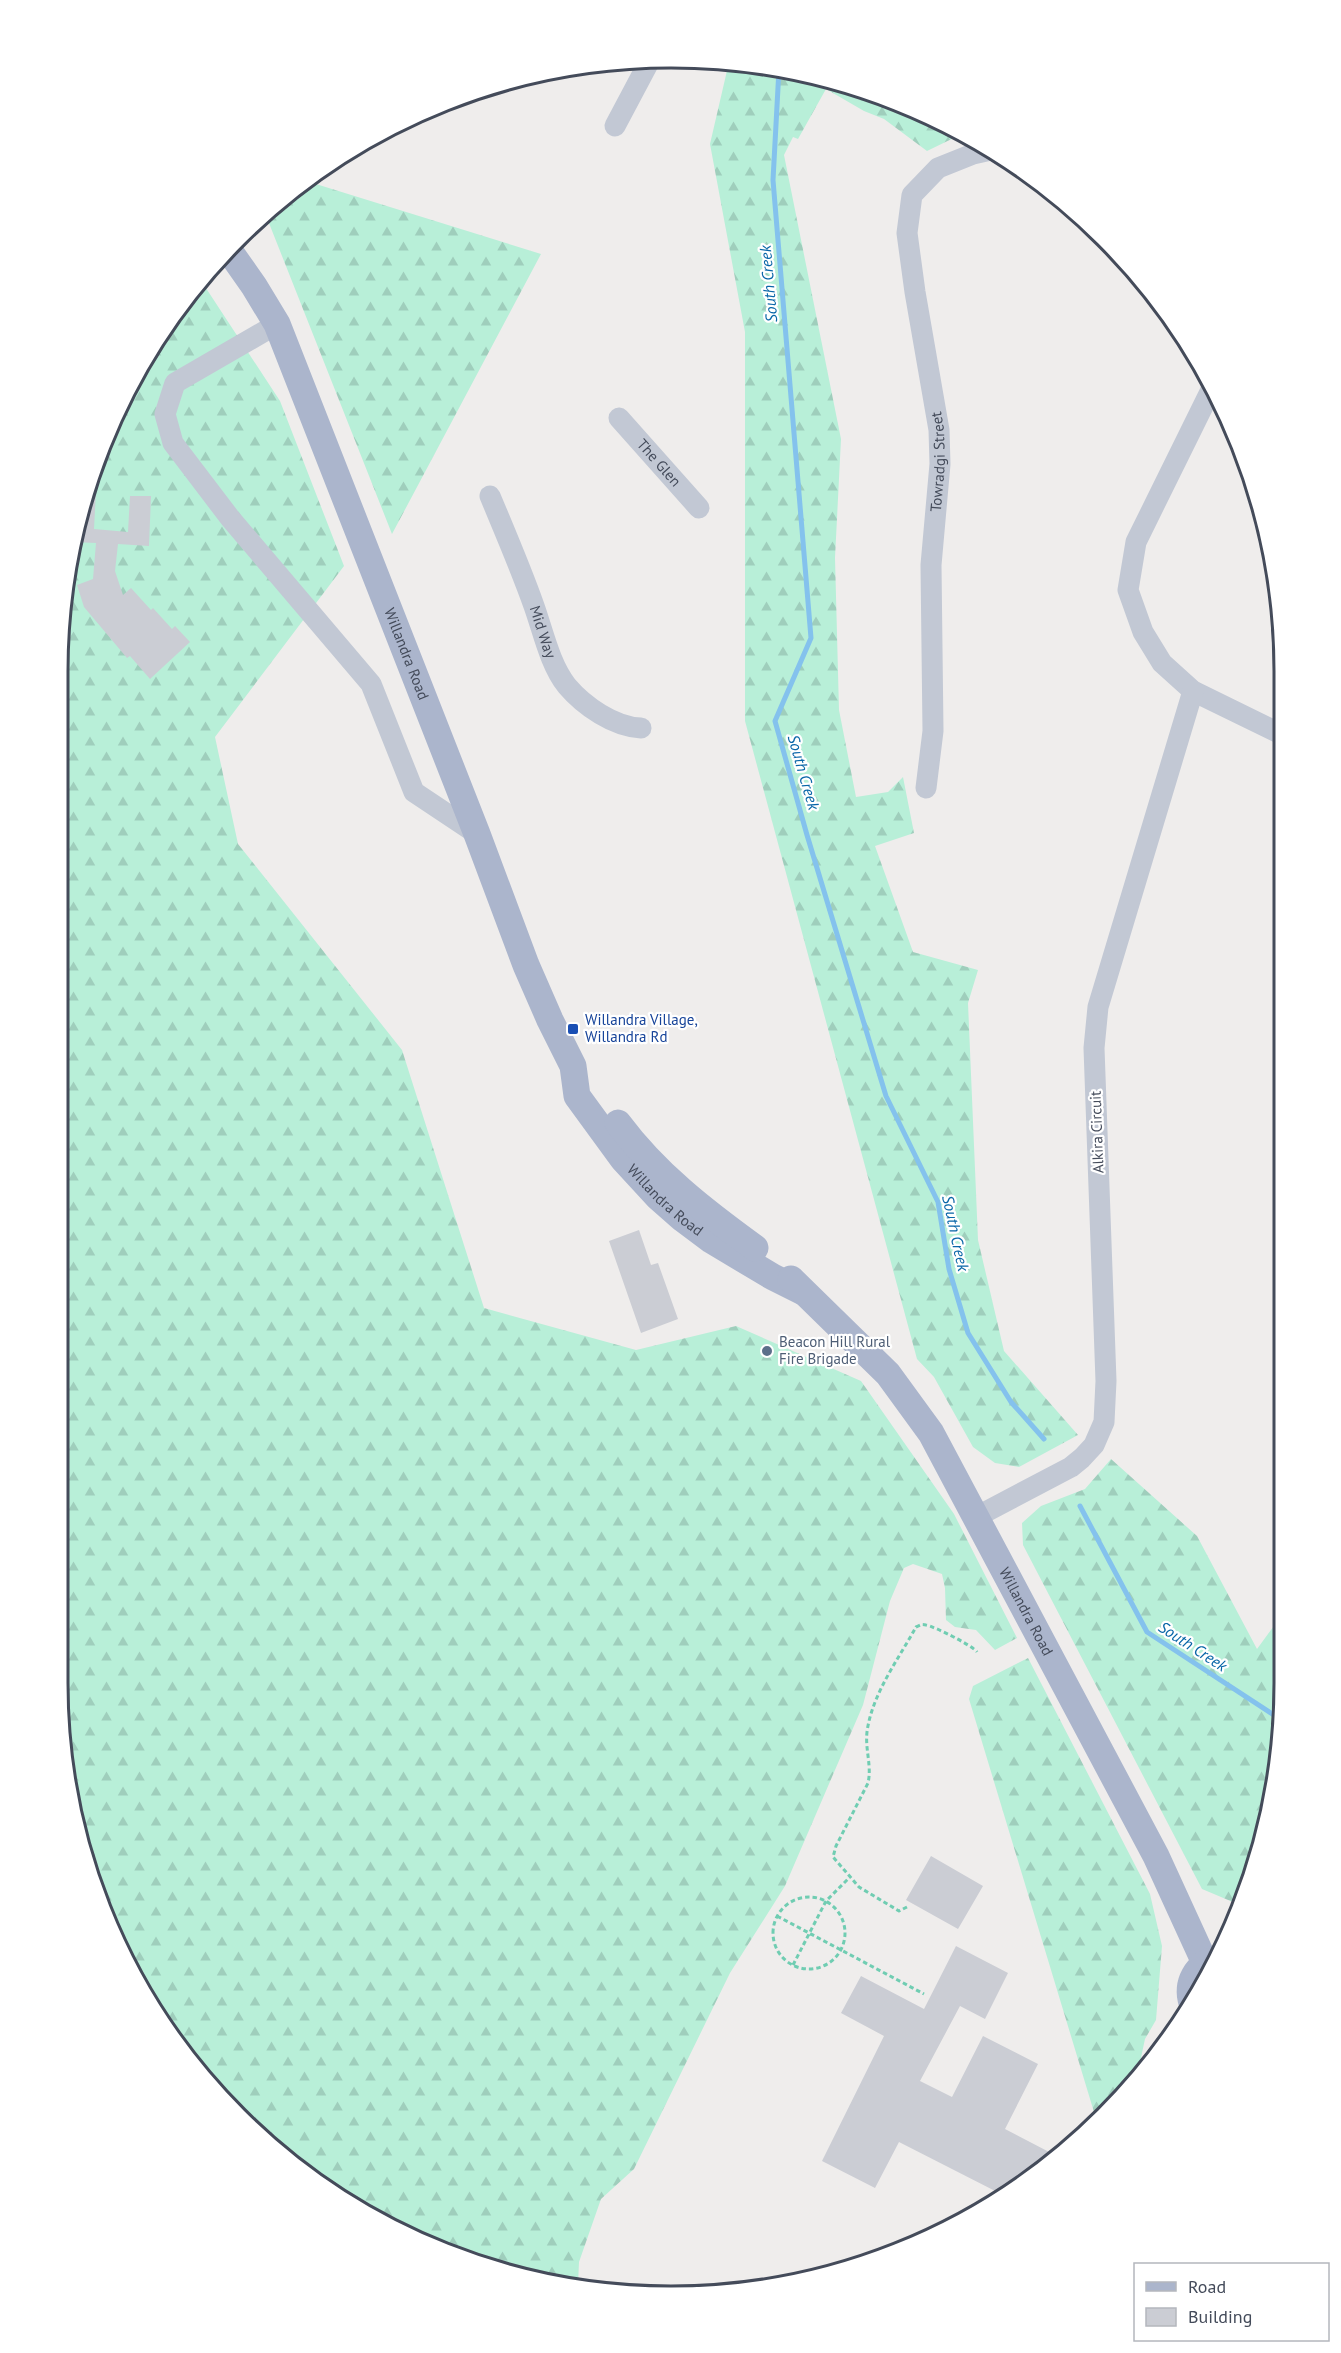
<svg xmlns="http://www.w3.org/2000/svg" width="1341" height="2353" font-family="'PT Sans',sans-serif">
<style>
.forest{fill:url(#forest-firs)}
.lines{fill:none;stroke-linecap:round;stroke-linejoin:round}
.stream{stroke:#84c2ed;stroke-width:5}
.building{fill:#cbcdd4}
.path{stroke:#70cdb2;stroke-width:3;stroke-dasharray:4.5 3;stroke-linecap:butt}
.minor{stroke:#c2c8d4;stroke-width:21}
.major{stroke:#abb5cc;stroke-width:27}
.transit-dot{fill:#1a4fb4;stroke:#fff;stroke-width:2}
.service-dot{fill:#5c6f8a;stroke:#fff;stroke-width:2}
.labels{text-anchor:middle;stroke-width:4.5;stroke-linejoin:round;paint-order:stroke}
.street-label{font-size:15px;fill:#444b5a;stroke:#fff}
.transit-label{font-size:15px;fill:#164399;stroke:#fff;text-anchor:start}
.service-label{font-size:15px;fill:#4e5e75;stroke:#fff;text-anchor:start}
.water-label{font-size:16px;font-style:italic;fill:#0966a8;stroke:#fff}
.rim{fill:none;stroke:#444b5a;stroke-width:3}
</style>
<defs>
<pattern id="forest-firs" width="22" height="20" patternUnits="userSpaceOnUse" patternTransform="scale(1.5)"><rect width="22" height="20" fill="#b8efd8"/><path d="M5 1l3.5 6h-7zM16 11l3.5 6h-7z" fill="#9fcebc"/></pattern>
</defs>
<rect width="100%" height="100%" fill="#efedec"/>
<path class="forest" d="M729,62h22l117,28 96,43 -37,18 -43,-32 -20,-8 -38,-22 -28,50 -5,-2 -9,18 57,284 -6,119 4,152 17,87 32,-5 15,-15 11,56 -39,13 38,106 65,18 -10,33 10,237 26,111 74,84 -59,32 -24,-4 -22,-16 -39,-70 -17,-18 -172,-638v-389l-35,-188z
M303,180l238,74 -149,280 -127,-321z
M200,279l80,122 64,165 -129,171 23,107 164,206 82,258 152,42 100,-24 125,55 93,133 63,124 -22,12 -19,-20 -21,-3 -9,-7 -1,-32 -3,-14 -29,-10 -9,4 -14,33 -27,104 -78,181 -55,87 -96,196 -33,30 -22,63 -1,23 -3,3 -64,-13 -112,-42 -70,-41 -92,-75 -53,-61 -64,-102 -31,-75 -27,-116 -4,-1132 20,-120 61,-148z
M1111,1459l86,77 60,113 25,-34 1,107 -31,157 -12,26 -38,-16 -179,-344 -1,-22 19,-17 44,-17z
M1028,1658l122,236 12,52 -6,74 -11,19 -9,42 -39,41 -128,-423 4,-13z"/>
<g class="lines">
<path class="stream" d="M779,69l-6,111 38,458 -36,83 32,114 79,261 52,106 11,67 19,64 43,69 33,37
M1080,1506l67,126 136,89"/>
</g>
<path class="building" d="M95,471l2,1 -3,57 34,3 2,-36h21l-2,50 -31,-2 -3,27 8,24 8,-7 20,22 2,-2 19,21 3,-3 15,16 -40,37 -20,-23 -3,2 -43,-51 -7,-22 16,-6 3,-36 -23,-1 5,-31z
M639,1230l12,35 7,-2 20,56 -37,14 -32,-92z
M931,1856l52,30 -25,43 -52,-29z
M956,1946l52,27 -23,46 -25,-13 -40,75 32,16 31,-61 55,28 -33,65 48,25 -5,9 -45,32 -104,-53 -24,46 -53,-27 62,-125 -43,-23 20,-37 63,33z"/>
<g class="lines">
<path class="path" d="M773 1933a36 36 0 1 1 72 0a36 36 0 1 1-72 0Z
M907,1907l-8,4 -40,-24 -26,-30 3,-11 32,-63c4,-17 -3,-33 -1,-51 5,-38 31,-72 49,-105 5,-2 4,-3 10,-2 7,1 46,20 51,27
M777,1916l147,78
M793,1965l33,-64 23,-23"/>
<g class="minor">
<path d="M615,126l35,-66"/>
<path d="M277,324l-102,59 -10,31 8,29 57,75 141,166 43,108 63,42"/>
<path d="M1211,390l-75,152 -8,48 15,42 19,31 31,28 86,42"/>
<path id="s1" d="M619,418l80,90"/>
<path id="s2" d="M490,496c15,36 31,73 44,110 9,25 16,59 33,80 17,20 47,41 74,42"/>
<path id="s3" d="M926,788l7,-57 -2,-166 9,-101 -1,-34 -24,-138 -8,-59 5,-38 26,-27 35,-14 18,-4"/>
<path d="M976,1517l95,-50 11,-9 12,-13 10,-23 2,-41 -12,-333 4,-41 95,-316"/>
</g>
<g class="major">
<path id="s4" d="M228,249l26,37 23,38 200,510 49,131 24,55 23,46 4,30 46,63 35,38 25,22 28,21 62,37 30,15"/>
<path d="M618,1123c38,51 86,88 137,125"/>
<path id="s5" d="M791,1279l97,95 43,59 225,423 49,107"/>
<path d="M1192,2003c-6,-20 4,-38 24,-44"/>
</g>
</g>
<rect class="transit-dot" x="567" y="1023" width="12" height="12" rx="3"/>
<circle class="service-dot" cx="767" cy="1351" r="6"/>
<g class="labels">
<g class="street-label">
<text dy="5" stroke="none"><textPath href="#s3" startOffset="327">Towradgi Street</textPath></text>
<text dy="5" stroke="none"><textPath href="#s1" startOffset="60">The Glen</textPath></text>
<text dy="5" stroke="none"><textPath href="#s2" startOffset="146">Mid Way</textPath></text>
<text dy="5" stroke="none"><textPath href="#s4" startOffset="444">Willandra Road</textPath></text>
<text transform="translate(1097 1132) rotate(-92)" y="5">Alkira Circuit</text>
<text dy="5" stroke="none"><textPath href="#s4" startOffset="1056">Willandra Road</textPath></text>
<text dy="5" stroke="none"><textPath href="#s5" startOffset="411">Willandra Road</textPath></text>
</g>
<g class="transit-label">
<text x="585" y="1025">Willandra Village,<tspan x="585" dy="17">Willandra Rd</tspan></text>
</g>
<g class="service-label">
<text x="779" y="1347">Beacon Hill Rural<tspan x="779" dy="17">Fire Brigade</tspan></text>
</g>
<g class="water-label">
<text transform="translate(768 284) rotate(-95)" y="6">South Creek</text>
<text transform="translate(804 772) rotate(74)" y="6">South Creek</text>
<text transform="translate(956 1233) rotate(78)" y="6">South Creek</text>
<text transform="translate(1193 1646) rotate(33)" y="6">South Creek</text>
</g>
</g>
<path d="M0 0H1341V2353H0ZM671 68H671A603 603 0 0 1 1274 671V1683A603 603 0 0 1 671 2286H671A603 603 0 0 1 68 1683V671A603 603 0 0 1 671 68Z" fill="#fff" fill-rule="evenodd"/>
<path class="rim" d="M671 68H671A603 603 0 0 1 1274 671V1683A603 603 0 0 1 671 2286H671A603 603 0 0 1 68 1683V671A603 603 0 0 1 671 68Z"/>
<rect x="1134" y="2263" width="195" height="78" fill="#ffffff" stroke="#b4b7bd" stroke-width="1.5"/>
<rect x="1146" y="2282" width="30" height="9" fill="#abb5cc" stroke="#b4b7bd" stroke-width="1.5"/>
<text x="1188" y="2293" font-size="18" fill="#444b5a">Road</text>
<rect x="1146" y="2308" width="30" height="18" fill="#cbcdd4" stroke="#b4b7bd" stroke-width="1.5"/>
<text x="1188" y="2323" font-size="18" fill="#444b5a">Building</text>
</svg>
